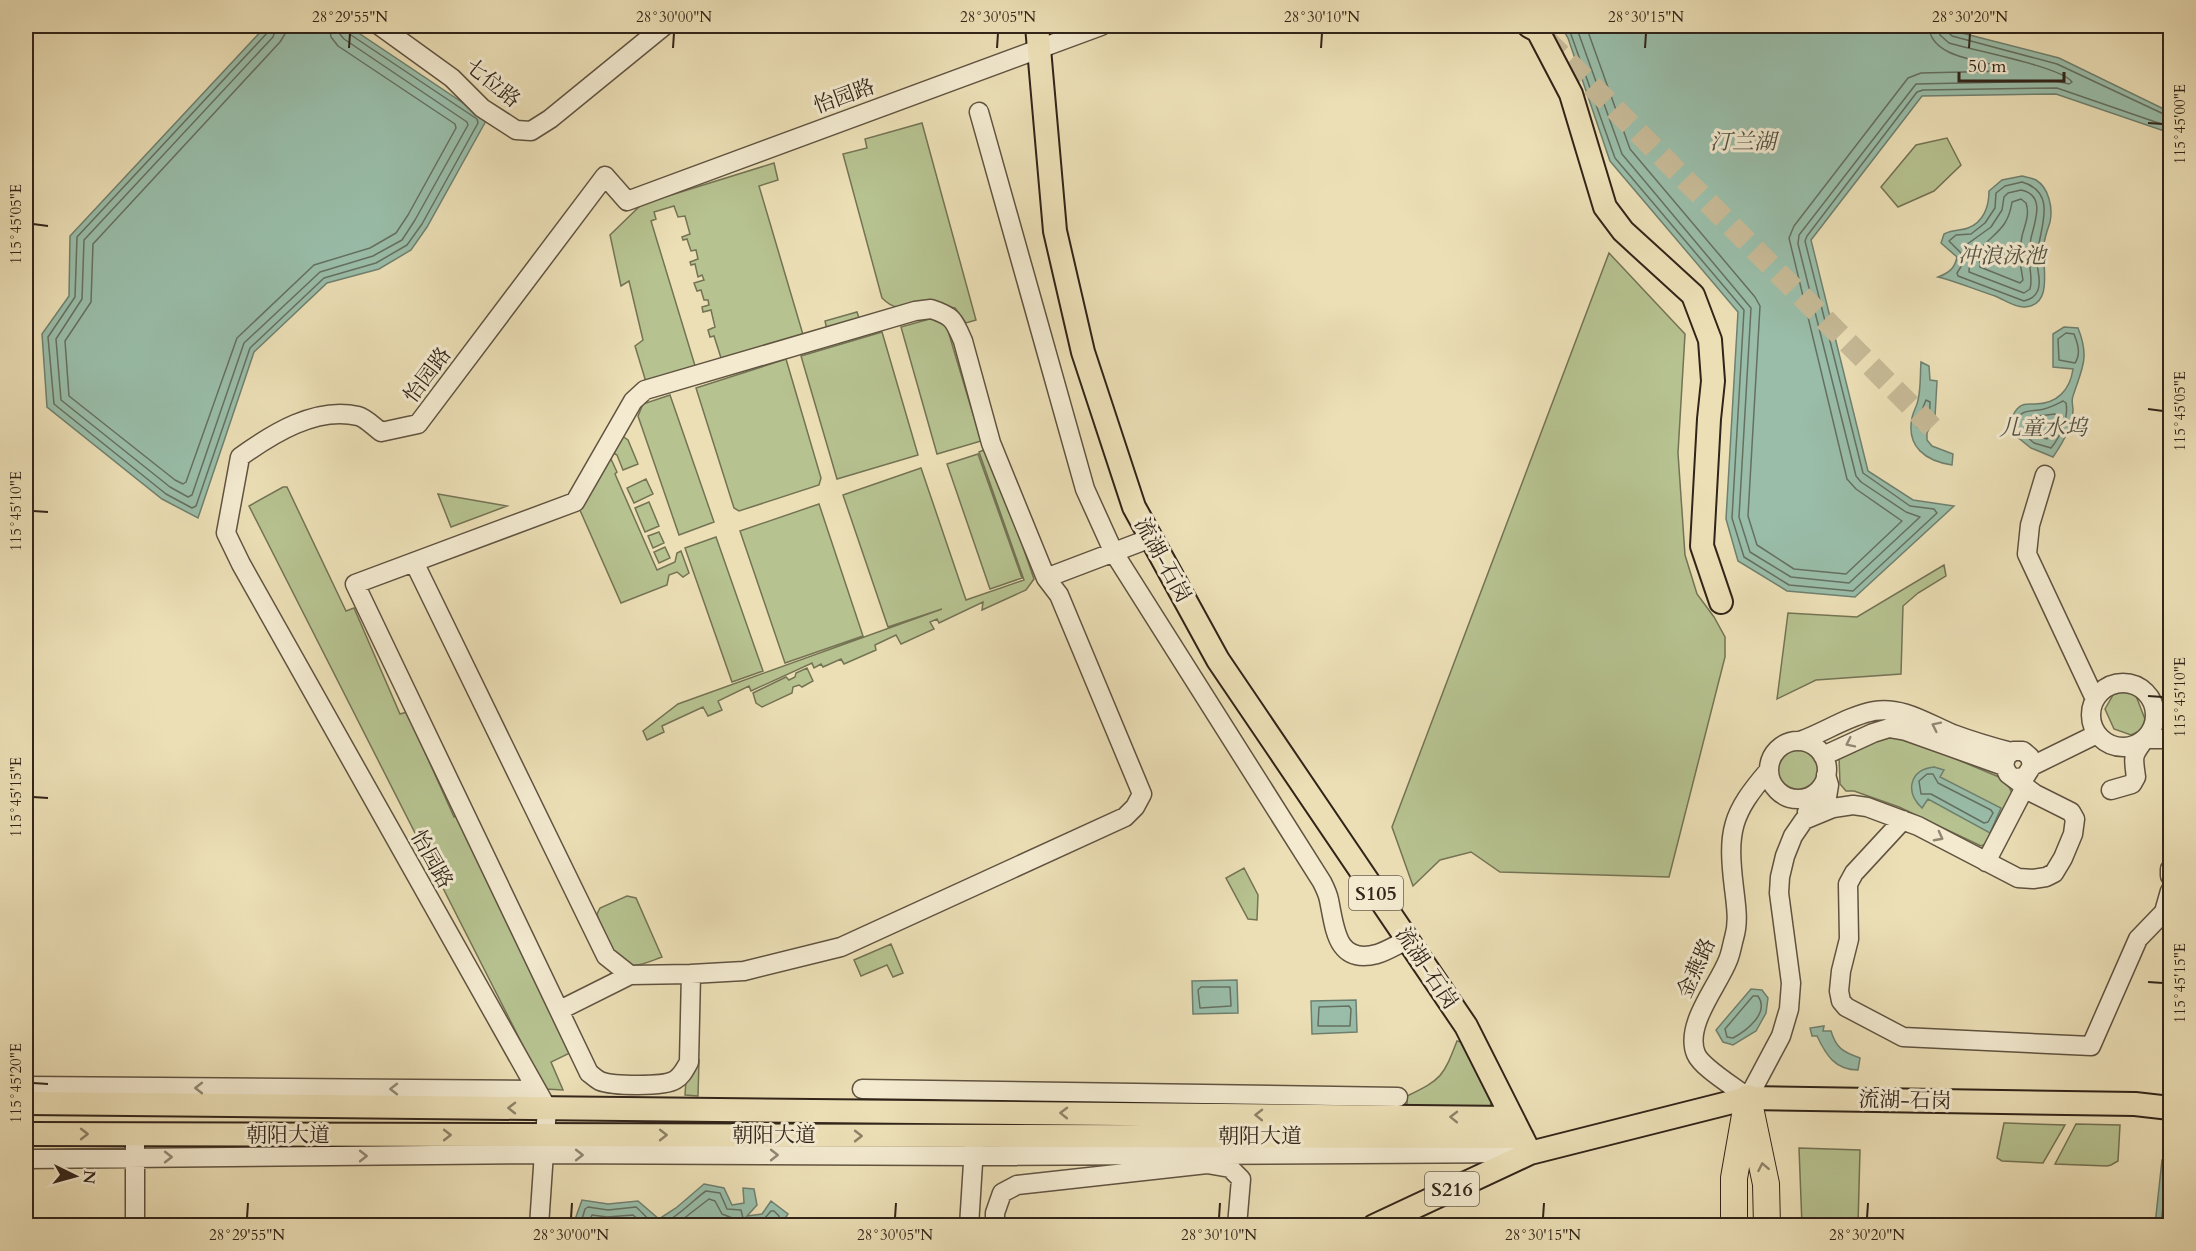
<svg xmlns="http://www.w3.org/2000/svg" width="2196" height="1251" font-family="Cardo,'Noto Serif SC',serif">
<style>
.green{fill:#b6c290;stroke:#747354;stroke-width:1.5}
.water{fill:#99bda9;stroke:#6f806f;stroke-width:1.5}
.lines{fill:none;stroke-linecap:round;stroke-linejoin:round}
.shore{stroke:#657061;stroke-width:1.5}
.major-tunnel{stroke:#c7ba97;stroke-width:22;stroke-dasharray:22 11;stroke-linecap:butt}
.minor-casing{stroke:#605340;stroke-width:21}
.major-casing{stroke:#312419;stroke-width:26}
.highway-casing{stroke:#312419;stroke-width:28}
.minor{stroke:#f3ead0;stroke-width:18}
.major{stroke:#ecdfb6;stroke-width:22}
.highway{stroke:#ecdfb6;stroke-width:26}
.oneway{stroke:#928774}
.oneway2{stroke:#8e8268}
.ticks{fill:none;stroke:#312419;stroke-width:2}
.labels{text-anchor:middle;stroke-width:6;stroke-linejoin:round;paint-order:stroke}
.shield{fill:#f3ead0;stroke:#6b5f50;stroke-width:1.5}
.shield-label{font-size:20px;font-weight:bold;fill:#312419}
.street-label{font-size:21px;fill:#312419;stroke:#f3ead0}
.water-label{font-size:22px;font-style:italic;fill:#505244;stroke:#f3ead0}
.neatline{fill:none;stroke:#312419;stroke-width:2}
.ticks-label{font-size:15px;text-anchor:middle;fill:#312419}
</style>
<rect width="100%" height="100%" fill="#ecdfb6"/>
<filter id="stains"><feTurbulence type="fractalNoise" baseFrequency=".00333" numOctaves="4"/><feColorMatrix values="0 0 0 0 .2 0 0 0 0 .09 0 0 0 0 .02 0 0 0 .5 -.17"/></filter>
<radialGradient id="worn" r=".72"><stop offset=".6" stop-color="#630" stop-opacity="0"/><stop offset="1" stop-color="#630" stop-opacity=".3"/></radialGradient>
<path class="green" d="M922,123l54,197 -10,3 -11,-15c-9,-2 -19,-5 -28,-5 -19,-1 -27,13 -45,-5l-39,-144 24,-6 -2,-9z
M1947,138l14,27 -27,26 -36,16 -17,-20 35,-42z
M774,163l4,17 -19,6 45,152 -82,23 -8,-25 -4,1 -2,-7 7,-3 -4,-17 -8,2 -1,-5 7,-2 -1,-5h-4l-3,-10 -4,1 -3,-8 10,-3 -2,-5 -4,2 -3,-13 -4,1 -1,-3 8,-3 -2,-9 -5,1 -4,-12 -4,1 -1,-3 8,-3 -5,-18 -7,1 -4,-11 -20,6 2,7 -5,2 45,148 -50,13 -11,-36 8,-6 -14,-59 -8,5 -11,-51 32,-31z
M1609,253l76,81 -7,119 7,102 12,39 17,23 11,20v20l-56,220 -169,-5 -29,-20 -31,8 -27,26 -21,-59z
M857,312l3,9 -33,9 -2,-9z
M940,316l6,8 35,117 -44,13 -36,-127z
M882,332l36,123 -81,24 -36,-123z
M786,359l35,119 -2,7 -80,26 -5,-3 -38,-120z
M670,395l44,127 -35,13 -41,-119 5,-12z
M621,435l7,5 10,24 -15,6 -6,-15 -7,-4z
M989,448l45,131 -8,11 -44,20 1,-8 -44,21 -2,-4 -7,3 4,7 -33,15 -5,-9 -21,10 1,5 -32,14 -3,-5 -18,8 -2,-3 -7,4 -2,-5 -61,28 -2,-5 -31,15 4,9 -14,6 -5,-9 -41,19 2,6 -17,8 -4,-9 35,-27 264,-95 -54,18 -45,-132 78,-27 45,132 58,-20 -45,-128z
M978,454l44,124 -32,11 -43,-125z
M605,457l6,2 6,13 -2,2 42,96 18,-8 2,-9 4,-2 8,22 -6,4 -6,-5 -8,3 -2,10 -46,18 -42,-95z
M646,479l7,15 -19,9 -7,-15z
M283,487h4l59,124 8,-3 46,106 7,-2 47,105 5,-1 115,235 -23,11 12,28 -18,-1 -296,-583z
M438,494l69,12 -56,21z
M649,502l10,24 -14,6 -10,-24z
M819,504l44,132 -78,27 -45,-132z
M659,532l5,11 -11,5 -5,-12z
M716,537l47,134 -31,11 -47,-134z
M665,547l5,11 -11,5 -5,-11z
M1944,565l2,11 -28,17 -15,13 -2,68 -85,6 -39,19 11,-86 69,4z
M807,668l6,13 -11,6 -3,-2 -6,2 -1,6 -30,14 -6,-4 -3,-10 33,-16 3,3 6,-3 1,-4z
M2133,688l15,39 -17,8 -17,-6 -9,-20 8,-14z
M1889,735l19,4 91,38 10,10 5,10 -26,46 -7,3 -82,-39 -45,-16h-8l-6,-7 -1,-28z
M1774 769a24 24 0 1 1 48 0a24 24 0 1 1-48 0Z
M1244,868l14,27 -1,25 -9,-1 -22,-41z
M627,896l9,2 26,59c-9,3 -22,10 -32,8 -19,-4 -29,-35 -33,-51l3,-6z
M891,944l12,29 -10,4 -6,-12 -26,11 -7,-16z
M1457,1041l8,2 28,51 -4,17h-82v-15c35,-17 36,-19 50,-55z
M699,1061l-1,35 -13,-1 1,-16z
M2004,1123h1l60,2 -22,38 -41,-2 -5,-3z
M2076,1124l44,1 -2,36 -7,4 -4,1 -52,-2z
M1799,1148l61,2 -2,75h-56z"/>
<path class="water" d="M266,26h82l139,93 -60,108 -16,23 -32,19 -52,14 -73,69 -56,166 -36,-19 -115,-92 -5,-73 27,-38 1,-60z
M1561,26h389l4,5 105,27 111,54v21l-114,-39 -134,2 -111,144 57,231 45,29 41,6 -99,91 -68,-6 -49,-30 -12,-42 12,-207 -128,-151 -42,-123z
M2022,176c4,1 10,2 14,4 13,8 17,28 14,42 -2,7 -5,14 -6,22 -3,19 11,61 -19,63 -10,1 -20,-7 -30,-11 -19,-6 -37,-14 -57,-19 11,-4 17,-9 19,-20l-16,-14 3,-9c10,-5 17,-3 24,-6 16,-6 21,-22 21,-37l13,-11z
M2064,327l14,1c12,30 4,40 -5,68 -2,5 0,9 0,14 0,16 -11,34 -20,47l-22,-9 -20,-16c1,-8 0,-17 6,-23 5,-6 11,-5 18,-5 22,0 35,-14 38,-35l-20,-2v-33z
M1921,362l8,4 1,14 7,1 -2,36 -8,16v7l5,6 21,8 -1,11c-26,-4 -46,-18 -40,-47 1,-6 5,-12 6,-18 3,-12 2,-26 3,-38z
M1934,767l10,3 -4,7 61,31 -11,25 -62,-34 -6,9c-17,-16 -13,-38 12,-41z
M1237,980l1,33 -45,1 -1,-33z
M1751,989l11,1 6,8 -2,15 -10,18 -23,14 -10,-3 -7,-12z
M1356,1000l1,32 -45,2 -1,-33z
M1824,1026l-1,5h8c5,17 12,21 29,27l-2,12c-23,0 -32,-15 -41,-34h-5l-2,-8z
M2170,1156v69h-15l7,-65z
M704,1184l20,4 8,17 12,-2 -1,-15 11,1 3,16 -10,11 15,-2 9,-13 17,13 -7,11h-208l9,-25 26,4 30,-3 21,18 17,-11z"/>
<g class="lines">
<path class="shore" d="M269,26l-1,6 -191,205 -2,60 -27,40 6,67 112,90 26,14 4,-2 54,-158 74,-70 52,-15 31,-18 15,-21 56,-101 -1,-4 -129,-86 -3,-7
M277,26l-4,11 -189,203 -2,59 -26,40 5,61 109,87 18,10 4,-2 52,-152 76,-71 53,-16 29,-16 13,-20 53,-95 -1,-3 -123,-83 -5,-6 -1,-7
M286,26l-1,8 -5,8 -187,202 -2,58 -26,39 4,55 106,84 8,4 3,-2 51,-144 77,-73 56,-17 26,-15 12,-18 48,-87 -1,-4 -117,-78 -7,-9 -2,-11
M1568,26l47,132 129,152 -12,208 12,39 45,28 64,6 84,-78 -3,-4 -24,-3 -47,-33 -58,-232 2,-5 110,-144 6,-2 134,-2 113,39
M1576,26l46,128 129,154 -12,209 11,35 41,25 58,6 71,-66 -14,-5 -45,-30 -5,-6 -58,-232 1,-9 117,-151 140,-3 13,3 3,-2c-10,-15 -100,-32 -123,-39l-9,-8 -2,-9
M1586,26l44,123 125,148 5,9 -12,210 9,29 37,24 52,5 56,-53 -46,-32 -9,-10 -58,-241 5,-12 114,-148 13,-5 83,-2 -1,-4c-25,-7 -73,-10 -74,-41
M1946,26l1,5 5,5 105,28 113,53
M2022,182c38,11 16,49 15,76 -1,11 5,21 1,32 -3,7 -7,9 -14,11l-66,-25 -1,-3 5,-8 1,-10 -14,-14 7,-6 15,-1 14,-11 10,-15 1,-15 9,-7z
M2021,190c25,5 14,31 10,48 -1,6 -1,12 -2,18 0,12 4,22 1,33l-6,4 -55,-21 1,-16 -4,-11 25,-18 11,-17 2,-13 4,-4z
M2021,199l5,4c4,12 -1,21 -4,33 -3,14 -2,30 1,44l-3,3 -40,-16 -1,-17c16,-18 29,-21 33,-48z
M2066,333l8,1c4,10 7,20 1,29l-16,-3 -1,-21z
M1926,400l4,2c0,10 -1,22 -10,27l-3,-2 1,-7z
M2063,401l3,2c3,15 -6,34 -15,45l-17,-5 -16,-14c-1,-19 6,-17 21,-19 9,-1 16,-5 24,-9z
M2055,414l3,3 -11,22 -9,-3 -13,-11 4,-8z
M1927,774h6l5,9 53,27 2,3 -5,9 -4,1 -53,-29h-10l-2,-13z
M1201,987h29l1,19 -31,2 -2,-18z
M1753,996h5c12,17 -12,35 -25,42l-6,-1 -2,-8z
M1349,1006l2,3 -1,17h-32l1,-19z
M580,1226l5,-17 3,-2 20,3 28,-3c6,5 12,13 18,16 12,7 42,-26 52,-32l14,2 7,16 14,1 2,8 5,4 16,-3 7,-8h3l5,5 -3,10
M587,1226l5,-11 15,2 26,-2 13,11
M674,1226l35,-27 6,2 7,13 13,5 5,7
M2161,1226l6,-60 3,-3"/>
<path class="major-tunnel" d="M1545,39l387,388"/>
<g class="minor-casing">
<path id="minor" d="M380,26l72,52 30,30 34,22 15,1 19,-12 114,-93
M979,112l106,377 29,64 208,329c3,6 6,12 7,18 6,28 7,65 48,54 10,-3 21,-10 30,-14
M931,309c22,7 23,11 32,32l28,102 55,135 13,17 83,199 -7,13 -10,10 -284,130 -97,24 -53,3 -2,88c-4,7 -7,14 -14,18 -11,7 -63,6 -75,1 -4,-2 -8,-6 -11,-8l-234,-489 220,-82 58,-101 12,-11 270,-79z
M2045,475l-15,50 -3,29 68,145
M414,562l192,394 24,19
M1046,578l105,-40
M2091 715a32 32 0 1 1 64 0a32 32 0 1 1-64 0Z
M1800,741c25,-9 48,-25 74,-30 29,-5 54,13 79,23 19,7 39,13 58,18
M1769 770a29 29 0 1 1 58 0a29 29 0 1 1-58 0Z
M1823,756l50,-23 16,-5 17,3 98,35
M2032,766l65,-32
M2111,790l21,-6 4,-7c-3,-21 -4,-21 9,-38h20l5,-3
M1807,812l20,-15 2,-12 -3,-10
M1903,820l-49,53 -6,11 1,55 -8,32 -2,20 2,10 5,6 57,30 188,9 47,-107 26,-27 6,-21
M1986,862l39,-75
M2170,869v7
M560,1010l70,-35 61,-1
M26,1086l511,4
M862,1089l536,8
M1748,1098l33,-62 8,-27 2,-26 -12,-90 1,-16 5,-21 8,-20 11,-16 29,-12 20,-3 14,2 51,19 100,52 15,1 13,-2 8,-4 9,-15 10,-24 2,-15 -4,-7 -36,-18 -27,-20 -4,-8 2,-9 7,-6h10l7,6 2,9 -7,11 -9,1
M1748,1098c-13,-11 -46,-30 -52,-44 -12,-29 22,-68 32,-94 3,-7 4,-15 6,-22 5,-16 2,-33 0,-50 -7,-57 -3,-74 35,-118
M135,1145v81
M26,1159l518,-5 429,2 554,-3
M539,1226l8,-118 -306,-544 -15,-31 14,-76c32,-23 76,-51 118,-41 8,2 16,11 23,16l37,-8 187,-248 22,25 474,-175
M969,1226l5,-79
M995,1226v-13l7,-20 15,-8 190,-21 23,4 11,11 -4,47"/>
</g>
<g class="major-casing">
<path id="major" d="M1037,26l18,205 28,121 51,155 84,153 248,366 64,127 218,-55 387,6 35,4
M1529,26l9,5 33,63 34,113 18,24 70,64 17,45 3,41 -4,38 -7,127 19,56
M26,1103l1486,15
M26,1134l1496,3
M1374,1226l156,-73"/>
</g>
<g class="highway-casing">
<path id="highway" d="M1734,1226v-48l14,-80 18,86 1,42"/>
</g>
<use href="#minor" class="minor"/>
<use href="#major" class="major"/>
<use href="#highway" class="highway"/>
</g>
<defs><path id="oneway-chevron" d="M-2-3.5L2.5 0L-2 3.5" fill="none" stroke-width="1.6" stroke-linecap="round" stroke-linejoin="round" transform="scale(1.5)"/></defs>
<g class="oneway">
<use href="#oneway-chevron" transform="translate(1936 726) rotate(-154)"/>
<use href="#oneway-chevron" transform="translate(1850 743) rotate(154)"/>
<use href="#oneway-chevron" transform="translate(1939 837) rotate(28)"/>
<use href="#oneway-chevron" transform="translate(199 1088) rotate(-180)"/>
<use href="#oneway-chevron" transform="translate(394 1089) rotate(-180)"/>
<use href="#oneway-chevron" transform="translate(579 1155)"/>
<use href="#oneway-chevron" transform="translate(774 1155)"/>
<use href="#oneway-chevron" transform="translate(363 1156)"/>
<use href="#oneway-chevron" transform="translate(168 1157)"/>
</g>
<g class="oneway2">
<use href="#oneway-chevron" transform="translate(512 1108) rotate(-179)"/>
<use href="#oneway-chevron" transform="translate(1064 1113) rotate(-179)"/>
<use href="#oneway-chevron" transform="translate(1259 1115) rotate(-179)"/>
<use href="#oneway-chevron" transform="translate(1454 1117) rotate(-179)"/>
<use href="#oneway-chevron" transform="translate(84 1134)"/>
<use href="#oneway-chevron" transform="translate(447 1135)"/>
<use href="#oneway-chevron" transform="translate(663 1135)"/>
<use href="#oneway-chevron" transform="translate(858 1136)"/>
<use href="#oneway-chevron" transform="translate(1763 1167) rotate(-101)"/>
</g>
<path class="ticks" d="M349,48l1,-15M673,48l1,-15M997,48l1,-15M1321,48l1,-15M1645,48l1,-15M1969,48l1,-15M2148,123l15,1M33,224l15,2M2148,409l15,2M33,511l15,1M2148,696l15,1M33,797l15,1M2148,982l15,1M33,1083l15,1M247,1218l1,-15M571,1218l1,-15M895,1218l1,-15M1219,1218l1,-15M1543,1218l1,-15M1867,1218l1,-15"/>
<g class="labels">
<g class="shield">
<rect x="1349" y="876" width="54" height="34" rx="4.5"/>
<rect x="1425" y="1172" width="54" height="34" rx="4.5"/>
</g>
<g class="shield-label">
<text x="1376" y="900">S105</text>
<text x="1452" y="1196">S216</text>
</g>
<g class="street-label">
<text transform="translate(493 83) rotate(39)" y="7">七位路</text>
<text transform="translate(844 96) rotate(-20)" y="7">怡园路</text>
<text transform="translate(427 375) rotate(-53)" y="7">怡园路</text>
<text transform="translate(1163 560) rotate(61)" y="7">流湖-石岗</text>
<text transform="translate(432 859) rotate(61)" y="7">怡园路</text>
<text transform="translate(1427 968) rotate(56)" y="7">流湖-石岗</text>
<text transform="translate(1696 968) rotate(-66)" y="7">金燕路</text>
<text transform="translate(1905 1100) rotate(1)" y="7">流湖-石岗</text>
<text x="288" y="1142">朝阳大道</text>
<text x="774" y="1142">朝阳大道</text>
<text x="1260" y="1143">朝阳大道</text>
</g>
<g class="water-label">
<text x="1743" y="149">汀兰湖</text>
<text x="2002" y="263">冲浪泳池</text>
<text x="2043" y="435">儿童水坞</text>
</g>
</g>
<rect width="2196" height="1251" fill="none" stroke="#ecdfb6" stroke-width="66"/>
<g transform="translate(75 1176) rotate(95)" stroke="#f3ead0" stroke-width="4.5" paint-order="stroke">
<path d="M0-4.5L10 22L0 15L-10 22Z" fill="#312419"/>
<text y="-9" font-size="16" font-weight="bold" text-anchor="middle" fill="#312419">N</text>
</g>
<path d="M1959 72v9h105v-9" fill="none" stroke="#312419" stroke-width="3"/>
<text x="1968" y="72" font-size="18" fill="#312419" stroke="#f3ead0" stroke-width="4.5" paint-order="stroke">50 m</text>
<rect x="33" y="33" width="2130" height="1185" class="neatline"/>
<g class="ticks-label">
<text x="350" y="22">28°29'55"N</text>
<text x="674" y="22">28°30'00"N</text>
<text x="998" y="22">28°30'05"N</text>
<text x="1322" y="22">28°30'10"N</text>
<text x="1646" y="22">28°30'15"N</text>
<text x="1970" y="22">28°30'20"N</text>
<text transform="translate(2180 124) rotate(-90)" y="5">115°45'00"E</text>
<text transform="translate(16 224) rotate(-90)" y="5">115°45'05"E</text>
<text transform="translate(2180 411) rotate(-90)" y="5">115°45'05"E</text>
<text transform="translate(16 511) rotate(-90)" y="5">115°45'10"E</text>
<text transform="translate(2180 697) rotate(-90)" y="5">115°45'10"E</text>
<text transform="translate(16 797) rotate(-90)" y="5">115°45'15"E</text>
<text transform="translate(2180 983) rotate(-90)" y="5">115°45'15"E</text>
<text transform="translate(16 1083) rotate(-90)" y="5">115°45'20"E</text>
<text x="247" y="1240">28°29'55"N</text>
<text x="571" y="1240">28°30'00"N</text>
<text x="895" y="1240">28°30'05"N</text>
<text x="1219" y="1240">28°30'10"N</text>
<text x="1543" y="1240">28°30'15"N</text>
<text x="1867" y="1240">28°30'20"N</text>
</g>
<rect width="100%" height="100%" filter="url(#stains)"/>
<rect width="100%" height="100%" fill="url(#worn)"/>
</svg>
